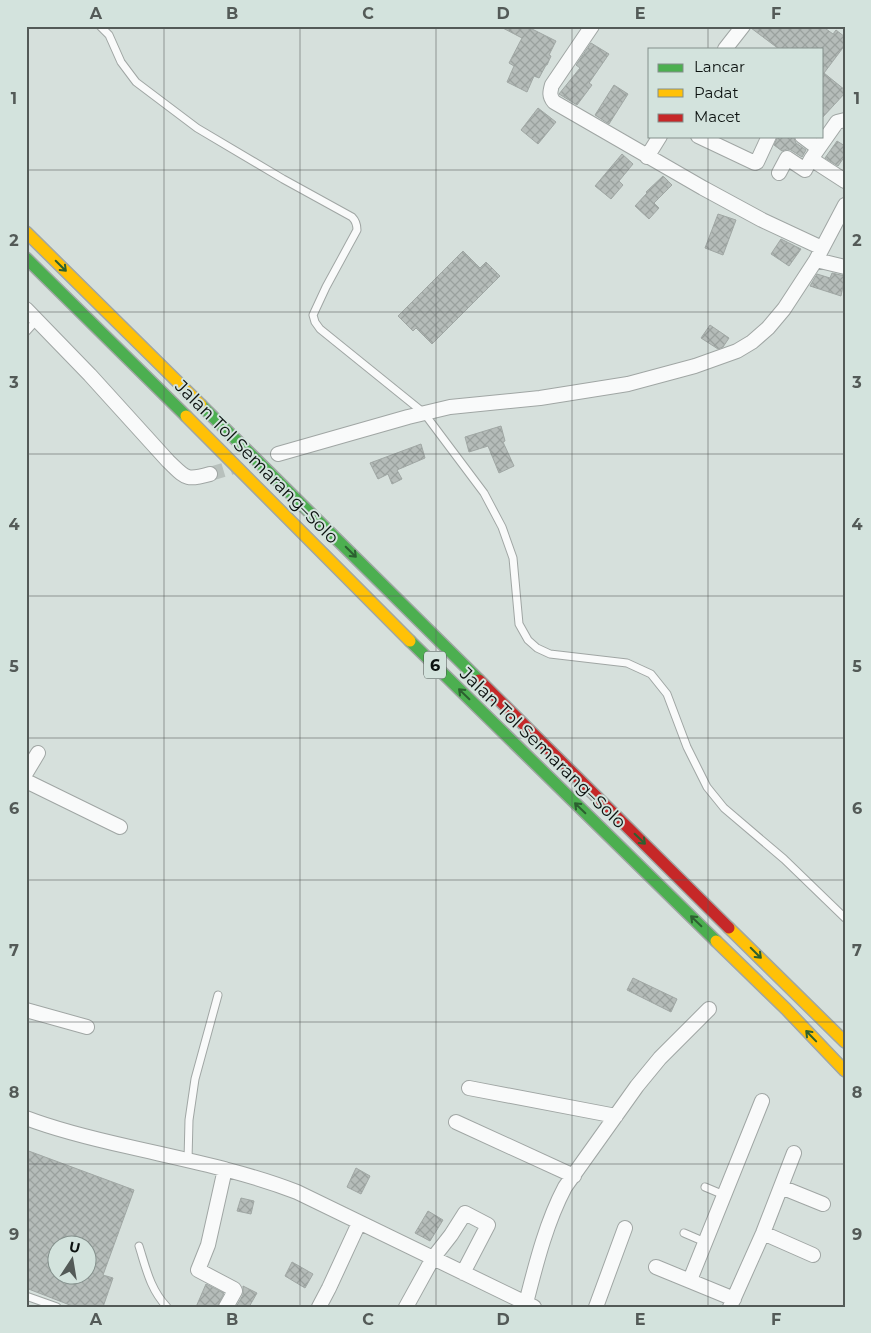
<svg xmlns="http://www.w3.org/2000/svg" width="871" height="1333" font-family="Montserrat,sans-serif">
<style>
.building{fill:url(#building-cross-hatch);stroke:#a0a7a4;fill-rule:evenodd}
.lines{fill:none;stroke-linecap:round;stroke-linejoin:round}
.street-tunnel{stroke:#b8c1bd;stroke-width:14;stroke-dasharray:14 7;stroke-linecap:butt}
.lane-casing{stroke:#a0a6a4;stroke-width:9}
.street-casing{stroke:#a0a6a4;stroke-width:16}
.fast-casing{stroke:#a0a6a4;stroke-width:14}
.slow-casing{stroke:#a0a6a4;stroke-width:14}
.jam-casing{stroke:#a0a6a4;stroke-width:14}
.lane{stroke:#f9fafa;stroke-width:7}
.street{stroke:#f9fafa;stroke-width:14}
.fast{stroke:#4caf50;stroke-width:11}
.slow{stroke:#ffc107;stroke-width:11}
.jam{stroke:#c62828;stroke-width:11}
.oneway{stroke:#2c6030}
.grid{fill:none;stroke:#535a57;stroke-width:1;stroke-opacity:0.55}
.labels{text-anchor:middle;stroke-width:4;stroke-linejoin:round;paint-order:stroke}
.shield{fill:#d3e3dd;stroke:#48514e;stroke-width:1}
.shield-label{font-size:16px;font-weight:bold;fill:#0c1210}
.street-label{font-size:18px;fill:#0c1210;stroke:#d3e3dd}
.neatline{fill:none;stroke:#535a57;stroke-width:2}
.grid-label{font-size:16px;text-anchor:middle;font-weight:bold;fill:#535a57}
</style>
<defs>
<pattern id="building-cross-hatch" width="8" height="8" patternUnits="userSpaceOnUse" patternTransform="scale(1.25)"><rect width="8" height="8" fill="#b5bcb9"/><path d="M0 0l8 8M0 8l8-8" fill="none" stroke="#9aa19e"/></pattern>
</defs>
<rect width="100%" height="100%" fill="#d6e0dc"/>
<path class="building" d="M499,26h27l30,15 -7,14 2,1 -4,9h-1l-7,13 -5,-2 -7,16 -20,-10 7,-16 -5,-3 13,-25z
M752,26h70l11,8 3,-4 9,7v8l-21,28 21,17v3l-23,25v-69h-43l-28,-21z
M591,43l18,11 -20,29 3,2 -15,20 -18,-11 21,-26 -4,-3z
M614,85l14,9 -19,30 -14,-9z
M538,108l18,14 -18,22 -17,-14z
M778,136h15l3,7 10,7 -4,7 -11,-7 -4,-1 -5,2 -8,-6z
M837,141l8,5v10l-7,10 -13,-8z
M622,154l11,10 -14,17 4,4 -12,14 -16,-13z
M663,176l9,9 -18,18 5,5 -10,11 -14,-13 12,-13 -1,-1z
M718,214l18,6 -13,35 -18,-7z
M781,239l20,10 -12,17 -18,-12z
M463,251l17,17 6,-6 14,14 -68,68 -16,-16 -3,3 -15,-15z
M832,273l13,3 -4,20 -31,-10 7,-12 13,4z
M710,325l19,13 -6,9 -5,2 -17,-11z
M501,426l4,15 -2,1 11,24 -15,7 -11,-27 -19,6 -4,-15z
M421,444l4,14 -28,12 5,9 -10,5 -4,-10 -10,5 -8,-16z
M633,978l44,21 -6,13 -44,-22z
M26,1150l108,40 -31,85 10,3 -10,29h-28l-49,-19zM58,1246h30v30h-30z
M356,1168l14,8 -9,18 -14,-7z
M241,1198l13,3 -3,13 -14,-3z
M428,1211l15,9 -13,21 -15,-8z
M292,1262l21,12 -8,14 -20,-12z
M206,1284l18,9 -7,14h-21z
M243,1286l14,7 -8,14h-13l7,-12z"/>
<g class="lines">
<path class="street-tunnel" d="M210,474l30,-9"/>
<g class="lane-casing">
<path id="lane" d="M100,26l9,9 12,27 15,20 61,46 86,51 69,38c4,4 5,8 5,13l-31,57 -13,28 2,7 5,7 104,84 60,80 18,34 11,31 6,66 9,16 9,8 13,6 77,9 24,11 16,20 20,53 20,40 17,21 60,51 61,59
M26,332l10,-11
M188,1160l1,-40 6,-41 23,-84
M705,1187l19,8
M684,1233l21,9
M139,1246c7,22 11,43 28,61
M26,1296l31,11"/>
</g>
<g class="street-casing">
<path id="street" d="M592,26l-40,59c-2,7 -3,11 2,17l149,86 59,32 60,28
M725,49l18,-23
M845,120l-8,2 -26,37 34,22
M698,136l57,27 2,-1 12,-26
M802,136l16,12
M647,157l13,-21
M779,173l8,-15 18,12 6,-11
M816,260l29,7
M26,309l64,66 78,86c18,17 17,20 42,13
M278,454l130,-37 42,-10 90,-9 88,-14 67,-18 42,-15 15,-9 16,-14 16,-19 32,-49 29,-55
M26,773l12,-20
M26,781l94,46
M26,1010l61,17
M469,1088l147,28
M26,1118c34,13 68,21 104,29 56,13 113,24 167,45l237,115
M456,1122l118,54
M225,1169l-17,76 -10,25 36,19 1,2 -9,16
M781,1187l42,17
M763,1233l50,22
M656,1267l78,32
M690,1280l72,-179
M526,1303c10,-39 20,-80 39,-116l72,-101 23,-28 49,-49
M319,1307l10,-19 30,-65
M406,1307l27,-49 18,-23 14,-22 23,12 -25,48
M596,1307l29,-79
M730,1307l33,-74 31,-80"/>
</g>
<g class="fast-casing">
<path id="fast" d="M26,258l160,158
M201,405l278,275
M410,641l306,300"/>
</g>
<g class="slow-casing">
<path id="slow" d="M26,232l175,173
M186,416l224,225
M729,928l116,114
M716,941l70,68 59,62"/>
</g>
<g class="jam-casing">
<path id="jam" d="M479,680l250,248"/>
</g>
<use href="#lane" class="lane"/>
<use href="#street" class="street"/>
<use href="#fast" class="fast"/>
<use href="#slow" class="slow"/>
<use href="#jam" class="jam"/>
</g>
<defs><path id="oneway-shaft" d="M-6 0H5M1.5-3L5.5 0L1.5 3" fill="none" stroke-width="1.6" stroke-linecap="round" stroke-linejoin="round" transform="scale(1.25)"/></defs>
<g class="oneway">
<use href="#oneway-shaft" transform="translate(61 266) rotate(45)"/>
<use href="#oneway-shaft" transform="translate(351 552) rotate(45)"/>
<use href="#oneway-shaft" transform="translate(464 694) rotate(-136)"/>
<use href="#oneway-shaft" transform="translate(580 808) rotate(-136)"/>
<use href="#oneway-shaft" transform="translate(640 839) rotate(44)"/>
<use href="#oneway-shaft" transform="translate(696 921) rotate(-136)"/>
<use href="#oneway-shaft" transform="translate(756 953) rotate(45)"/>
<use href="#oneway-shaft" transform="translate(811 1036) rotate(-134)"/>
</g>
<path class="grid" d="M164,26v1281M300,26v1281M436,26v1281M572,26v1281M708,26v23M708,136v1171M26,170h819M26,312h819M26,454h819M26,596h819M26,738h819M26,880h819M26,1022h819M26,1164h819"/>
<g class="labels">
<rect class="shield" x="424" y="651.5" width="22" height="27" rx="4"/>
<g class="shield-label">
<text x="435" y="671">6</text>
</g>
<g class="street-label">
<text transform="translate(257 462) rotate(45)" y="6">Jalan Tol Semarang–Solo</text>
<text transform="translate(543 748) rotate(44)" y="6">Jalan Tol Semarang–Solo</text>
</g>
</g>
<rect width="871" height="1333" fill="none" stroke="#d3e3dd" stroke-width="55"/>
<rect x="648" y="48" width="175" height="90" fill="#d3e3dd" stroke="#838f8b"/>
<rect x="658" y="64" width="25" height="8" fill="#4caf50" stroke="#838f8b"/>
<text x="694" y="72" font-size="15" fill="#0c1210">Lancar</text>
<rect x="658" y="89" width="25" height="8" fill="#ffc107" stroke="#838f8b"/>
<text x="694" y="98" font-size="15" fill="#0c1210">Padat</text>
<rect x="658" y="114" width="25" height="8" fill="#c62828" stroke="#838f8b"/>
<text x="694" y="122" font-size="15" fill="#0c1210">Macet</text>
<g transform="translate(72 1260) rotate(12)"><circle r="24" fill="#d3e3dd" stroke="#838f8b"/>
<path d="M0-4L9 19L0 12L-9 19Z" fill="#535a57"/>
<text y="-8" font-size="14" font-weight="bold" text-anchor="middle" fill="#0c1210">U</text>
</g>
<rect x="28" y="28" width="816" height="1278" class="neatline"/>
<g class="grid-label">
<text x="96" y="19">A</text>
<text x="232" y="19">B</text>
<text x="368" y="19">C</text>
<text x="503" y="19">D</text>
<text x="640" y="19">E</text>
<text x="776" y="19">F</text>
<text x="14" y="104">1</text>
<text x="857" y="104">1</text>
<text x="14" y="246">2</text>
<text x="857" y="246">2</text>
<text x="14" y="388">3</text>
<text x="857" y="388">3</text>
<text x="14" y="530">4</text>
<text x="857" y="530">4</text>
<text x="14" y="672">5</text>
<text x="857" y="672">5</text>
<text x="14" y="814">6</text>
<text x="857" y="814">6</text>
<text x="14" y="956">7</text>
<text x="857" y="956">7</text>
<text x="14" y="1098">8</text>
<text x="857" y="1098">8</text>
<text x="14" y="1240">9</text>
<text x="857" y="1240">9</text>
<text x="96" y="1325">A</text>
<text x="232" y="1325">B</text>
<text x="368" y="1325">C</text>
<text x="503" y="1325">D</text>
<text x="640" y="1325">E</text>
<text x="776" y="1325">F</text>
</g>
</svg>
